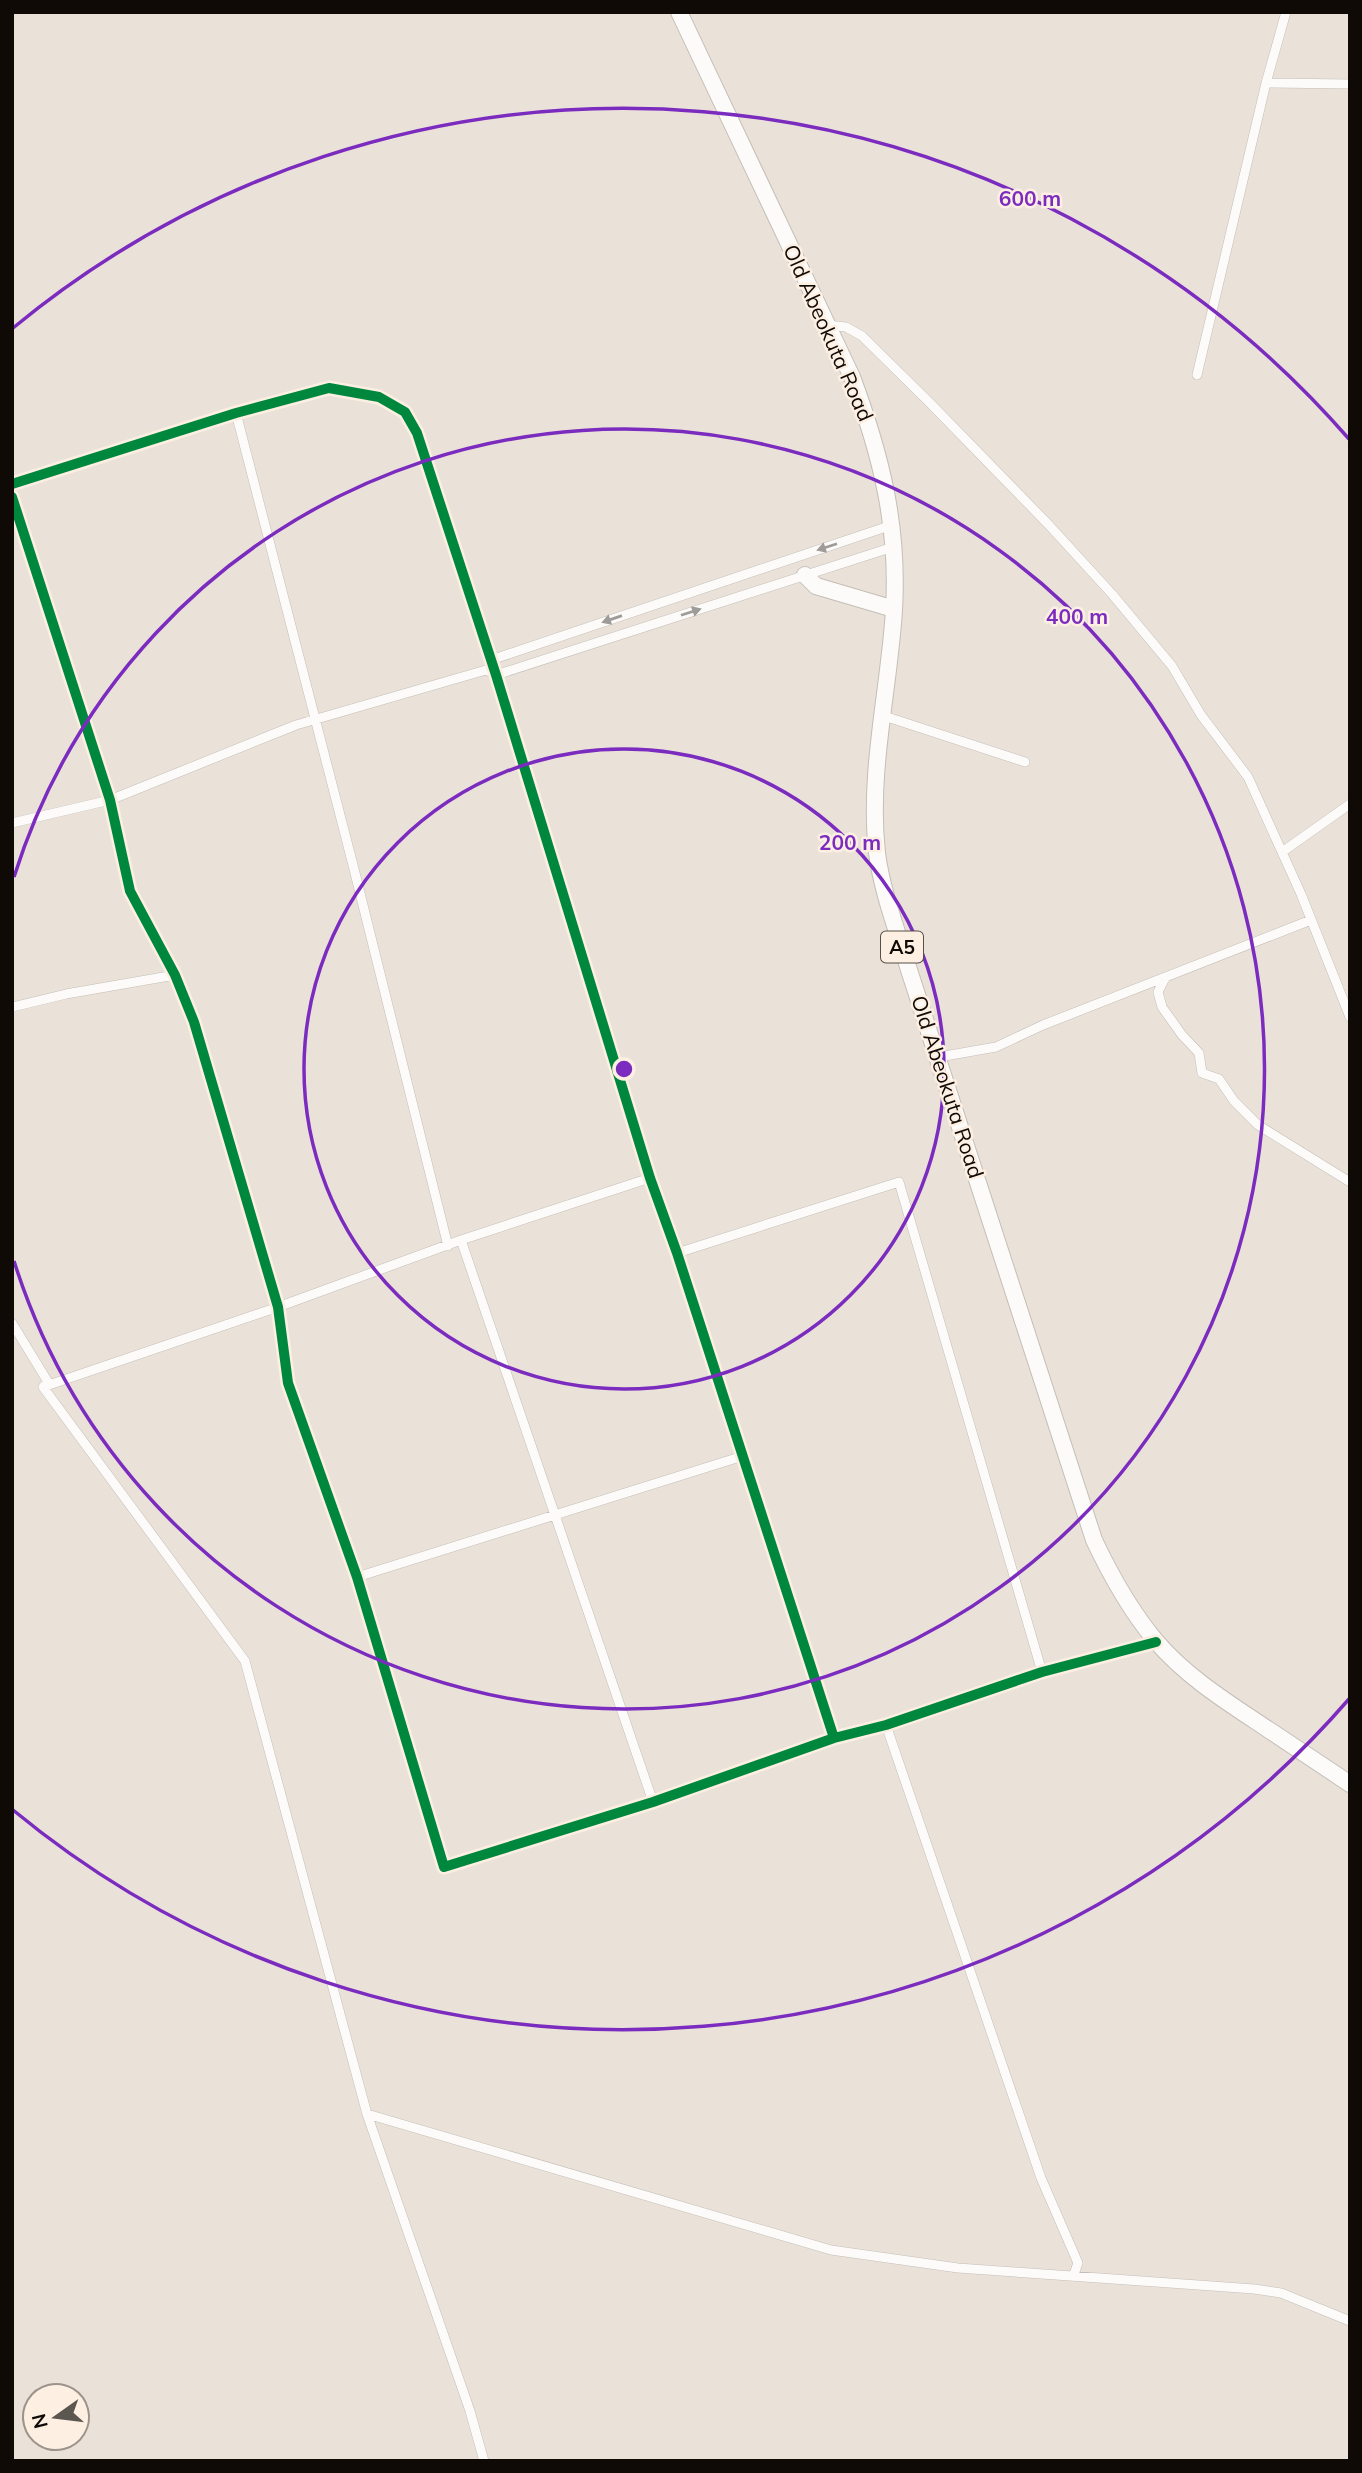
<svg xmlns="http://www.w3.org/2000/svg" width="1362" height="2473" font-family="Mulish,sans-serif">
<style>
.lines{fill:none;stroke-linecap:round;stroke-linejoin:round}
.street-casing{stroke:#c4beb7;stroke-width:10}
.highway-casing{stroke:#c4beb7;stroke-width:18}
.street{stroke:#fcfbf9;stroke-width:9}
.highway{stroke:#fcfbf9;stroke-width:16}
.cycleway-casing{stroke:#fdefe2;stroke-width:15}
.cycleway{stroke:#00873e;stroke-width:10}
.oneway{fill:#9e9b98}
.ring{fill:none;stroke:#7b2cbf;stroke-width:3.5}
.labels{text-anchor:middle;stroke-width:5;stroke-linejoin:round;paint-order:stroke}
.shield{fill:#fdefe2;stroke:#574f48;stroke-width:2}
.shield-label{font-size:19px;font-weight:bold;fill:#100a06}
.street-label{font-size:21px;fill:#100a06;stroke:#fdefe2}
.centre{fill:#7b2cbf;stroke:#fdefe2;stroke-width:3.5}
.ring-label{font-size:21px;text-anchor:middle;font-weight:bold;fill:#7b2cbf;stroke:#fdefe2;stroke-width:5;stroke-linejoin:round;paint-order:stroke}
</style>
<rect width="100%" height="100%" fill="#eae2d9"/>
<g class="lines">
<g class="street-casing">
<path id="street" d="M1266,83l84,1
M827,325l19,2 16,9 67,66 119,122 64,70 60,72 29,49 47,62 53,117 49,123
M1197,375l69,-292 20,-71
M236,413l118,456 94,377
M12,484l224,-71 93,-25 50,9 26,15 12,21 79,242 154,503 27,75 157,485
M12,497l98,303 20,91 45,84 19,47 84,285 10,76 69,194 87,290 209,-65 181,-64 52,-13 156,-53 114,-30
M489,665l2,-5 401,-135
M881,715l144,47
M12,823l98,-23 186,-75 190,-55 10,5 397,-128
M1282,852l68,-48
M1165,978l-7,14 4,15 20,28 17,18 3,20 17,6 15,22 24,24 92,57
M12,1007l54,-13 109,-19
M939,1057l57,-10 47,-22 268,-105
M461,1240l192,562
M677,1253l222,-71 143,490
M12,1323l36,59 -5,5
M43,1387l202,274 122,453 103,297 14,50
M43,1387l235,-80 183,-67 189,-62
M357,1577l386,-121
M886,1725l155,453 37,85 -5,14
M367,2114l464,136 127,18 296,21 27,4 69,28"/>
</g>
<g class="highway-casing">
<path id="highway" d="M679,12l173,365c29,78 47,149 42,233 -5,81 -26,161 -17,243 5,39 21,80 32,117l185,570c17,36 36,70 61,100 31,37 75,64 114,90 27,18 54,36 81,54
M805,575l11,11 78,23"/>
</g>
<use href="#street" class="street"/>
<use href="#highway" class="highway"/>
<g class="cycleway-casing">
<path id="cycleway" d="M12,484l224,-71 93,-25 50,9 26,15 12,21 79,242 154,503 27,75 157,485
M12,497l98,303 20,91 45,84 19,47 84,285 10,76 69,194 87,290 209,-65 181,-64 52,-13 156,-53 114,-30"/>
</g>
<use href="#cycleway" class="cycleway"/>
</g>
<defs><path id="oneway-solid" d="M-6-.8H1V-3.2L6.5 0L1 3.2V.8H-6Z" transform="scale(1.75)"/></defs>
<g class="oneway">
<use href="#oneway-solid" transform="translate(827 547) rotate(162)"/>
<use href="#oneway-solid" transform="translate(691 612) rotate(-18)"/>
<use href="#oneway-solid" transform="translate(612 619) rotate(161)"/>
</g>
<g class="ring">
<circle cx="624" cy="1069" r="320"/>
<path d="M14 877A640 640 0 1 1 14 1261"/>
<path d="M1349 1699A960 960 0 0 1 13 1810M13 328A960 960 0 0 1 1349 439"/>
</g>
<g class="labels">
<rect class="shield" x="881" y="931.5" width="42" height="31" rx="5"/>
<g class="shield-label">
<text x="902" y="954">A5</text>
</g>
<g class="street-label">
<text transform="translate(828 333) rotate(66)" y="7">Old Abeokuta Road</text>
<text transform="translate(947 1087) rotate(72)" y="7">Old Abeokuta Road</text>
</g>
</g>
<circle cx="624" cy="1069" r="10" class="centre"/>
<g class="ring-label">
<text x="1030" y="206">600 m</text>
<text x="1077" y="624">400 m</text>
<text x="850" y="850">200 m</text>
</g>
<rect width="1362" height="2473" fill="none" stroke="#100a06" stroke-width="28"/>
<g transform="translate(56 2417) rotate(256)"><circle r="33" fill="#fdefe2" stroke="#9e938a" stroke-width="2"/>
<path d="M0-5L12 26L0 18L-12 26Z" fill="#5c5650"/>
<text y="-10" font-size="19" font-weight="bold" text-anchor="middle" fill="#100a06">N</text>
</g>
</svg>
